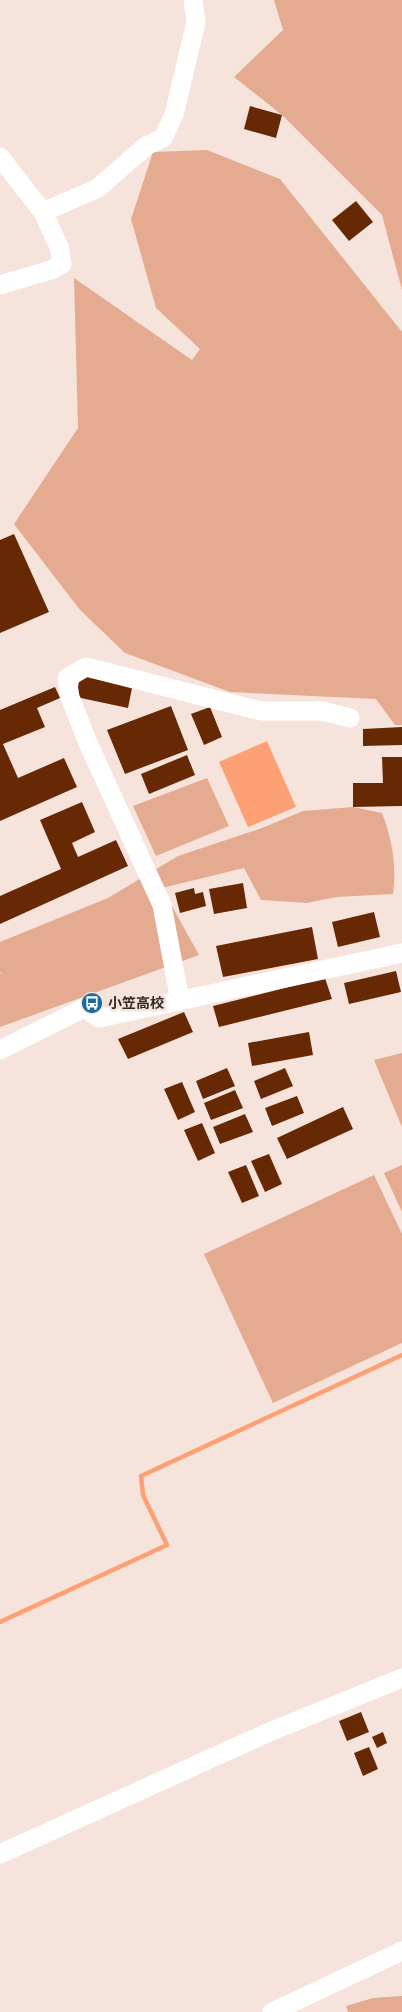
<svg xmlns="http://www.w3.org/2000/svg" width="402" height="2012" font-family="Signika,'Noto Sans JP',sans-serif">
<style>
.green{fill:#e5ab91}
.water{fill:#fda074}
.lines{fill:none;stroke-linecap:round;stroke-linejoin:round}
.stream{stroke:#fda074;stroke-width:4.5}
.building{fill:#672903}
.minor{stroke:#fff;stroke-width:19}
.labels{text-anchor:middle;stroke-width:5;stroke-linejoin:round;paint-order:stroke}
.poi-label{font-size:14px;font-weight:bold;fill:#312a27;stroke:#f6e3db;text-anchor:start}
</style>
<rect width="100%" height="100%" fill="#f6e3db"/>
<path class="green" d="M274,0h128v290l-20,-75 -100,-100 -48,-38 49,-47z
M207,150l73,29 122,153v393h-7l-19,-26 -146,-7 -105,-39 -45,-43 -66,-86 64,-96 -4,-150 118,82 8,-11 -44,-41 -25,-89 22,-67z
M207,778l22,48 -73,30 -23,-50z
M353,807l29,6c10,25 15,54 11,81l-57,3 -29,6 -46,-3 -17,-32 -82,20 37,67 -199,72v-54l4,1 -4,-2v-30l108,-44 70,-42 84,-28 41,-17z
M402,1053v74l-28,-67z
M402,1165v47l-18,-39z
M374,1175l28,59v109l-129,60 -69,-149z
M402,1996v16h-54l-2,-6 27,-8z"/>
<path class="water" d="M267,741l29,66 -48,20 -29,-65z"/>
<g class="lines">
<path class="stream" d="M0,1622l167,-77 -24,-50 -2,-19 261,-121"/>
</g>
<path class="building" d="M250,106l32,9 -6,23 -32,-9z
M356,201l17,21 -24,19 -17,-21z
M14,534l35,78 -49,21v-93z
M81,672l52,11 -5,25 -52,-11z
M55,687l5,11 -23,10 8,19 -42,17 15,34 46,-20 13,29 -77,34v-111z
M171,706l17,44 -63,24 -18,-44z
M210,707l12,30 -18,8 -13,-31z
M402,727v18l-39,1v-17z
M187,755l8,20 -46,19 -8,-20z
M382,757h20v49l-49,1v-24h30z
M82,802l13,30 -23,11 6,14 38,-17 12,26 -128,58v-28l61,-27 -21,-49z
M243,883l4,25 -33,6 -5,-25z
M194,888l1,6 8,-2 3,14 -26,7 -5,-20z
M374,912l6,25 -42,10 -6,-25z
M312,927l6,32 -95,18 -7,-31z
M396,971l5,21 -52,12 -5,-21z
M325,978l7,21 -113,28 -6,-21z
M184,1012l9,20 -65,27 -10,-20z
M309,1032l4,23 -61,11 -4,-23z
M227,1068l8,18 -32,13 -7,-18z
M285,1068l8,18 -32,13 -7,-18z
M182,1082l13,30 -17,8 -14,-31z
M235,1090l8,18 -32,12 -7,-17z
M297,1096l7,17 -32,13 -7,-18z
M343,1107l10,22 -66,30 -10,-21z
M245,1114l8,18 -33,12 -7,-17z
M202,1123l13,30 -17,8 -14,-31z
M269,1154l13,30 -17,8 -14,-31z
M246,1165l13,31 -17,7 -14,-31z
M361,1712l8,20 -22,9 -8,-20z
M383,1732l4,11 -10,5 -5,-11z
M369,1747l9,22 -15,7 -9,-23z"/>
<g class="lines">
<path class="minor" d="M0,157l43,55
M0,285l51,-15 11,-6 -2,-15 -17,-37 55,-24 48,-42 17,-8 11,-23 22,-93 -3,-22
M180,1001l-18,-96 -74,-162 -18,-46 -3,-19 19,-11 175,44h61l28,7
M0,1050l84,-42 15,10 303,-65
M0,1854l267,-121 135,-55
M272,2012l130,-61"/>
</g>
<defs>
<g id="bus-disc" transform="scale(1.125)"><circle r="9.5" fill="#1d6a9c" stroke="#f6e3db"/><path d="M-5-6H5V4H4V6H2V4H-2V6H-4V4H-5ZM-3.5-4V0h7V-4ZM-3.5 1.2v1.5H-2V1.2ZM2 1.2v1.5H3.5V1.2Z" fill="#fff"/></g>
</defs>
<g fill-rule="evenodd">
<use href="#bus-disc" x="92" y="1003"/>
</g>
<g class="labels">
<g class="poi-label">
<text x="108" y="1008">小笠高校</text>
</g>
</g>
</svg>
